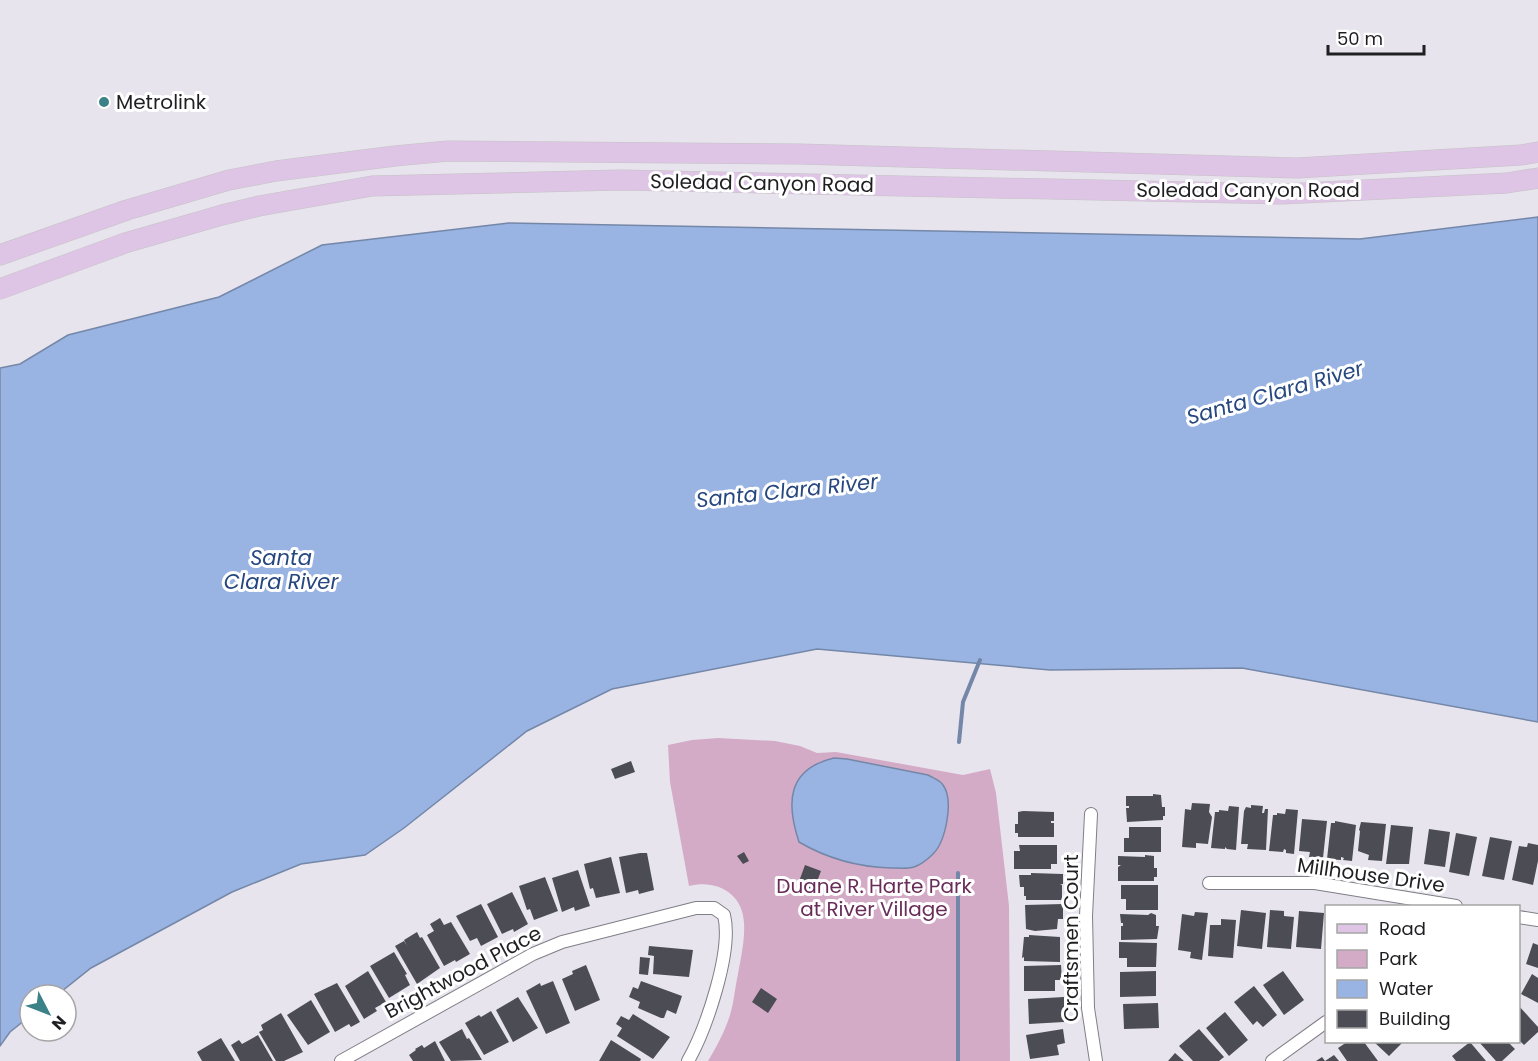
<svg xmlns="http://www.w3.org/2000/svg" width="1538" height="1061" font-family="Poppins,sans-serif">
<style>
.green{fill:#d4abc7}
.water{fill:#99b4e2;stroke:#7487a8;stroke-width:1.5}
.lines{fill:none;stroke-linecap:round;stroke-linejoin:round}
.stream{stroke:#7487a8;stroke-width:4}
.building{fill:#4c4d54}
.street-casing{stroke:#807e86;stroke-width:14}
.primary-casing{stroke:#c5c4c5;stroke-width:21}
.street{stroke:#fff;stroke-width:12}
.primary{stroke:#dec4e5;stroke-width:20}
.poi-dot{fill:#3a8288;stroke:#fff;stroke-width:2}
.labels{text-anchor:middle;stroke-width:6;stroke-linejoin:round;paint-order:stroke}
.poi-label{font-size:20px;fill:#1f1e21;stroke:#fff;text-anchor:start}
.street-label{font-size:20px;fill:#1f1e21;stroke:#fff}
.park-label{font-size:20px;fill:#682d59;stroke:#fff}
.water-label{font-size:21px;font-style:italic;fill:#26477f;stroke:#fff}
</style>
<rect width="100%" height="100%" fill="#e7e4ed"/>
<path class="green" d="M718,738l57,3 25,5 17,7 19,-1 127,23 27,-6 6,24 13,113 1,155h-302c9,-15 17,-30 22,-46 4,-13 5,-28 8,-41 3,-17 7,-34 6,-51 -1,-30 -28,-44 -55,-37l-19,-104 -2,-37 24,-5z"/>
<path class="water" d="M1538,217v505l-296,-54 -192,2 -233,-21 -205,40 -85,42 -123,97 -39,27 -64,9 -69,28 -141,76 -34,27h-27v21l-20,16 -10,14v-678l20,-4 48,-29 151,-38 103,-52 187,-22 851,16z
M834,758l13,1 81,16c5,3 12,5 15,10 11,15 3,56 -10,69 -5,5 -13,11 -19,13 -7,2 -16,1 -23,1 -34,-1 -63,-9 -92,-26 -13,-39 -12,-73 35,-84z"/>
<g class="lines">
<path class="stream" d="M959,742l4,-40 17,-42
M958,873v188"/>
</g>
<path class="building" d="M631,761l4,11 -20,7 -4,-10z
M1153,794l8,1 1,12h3v9h-2v4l-36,2 -1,-14h3v-2h-3v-10h27z
M1192,803l18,1 -1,8 3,5 -4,27 -12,-1v5l-14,-1 3,-38 6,1z
M1251,805l12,1 -1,7h2l1,-4h3l-2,41 -19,-1 1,-5h-7l3,-33 2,-4 5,1z
M1229,806l10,1 -3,43 -9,-1 -2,-2v2l-14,-1 4,-36h4v-2l9,1z
M1286,809l12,1 -4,44 -8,-1v-3l-2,-1 -1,3 -14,-1 4,-36h4v-2l8,1z
M1023,811l31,1v9h-3v2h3v14h-36v-4h-3v-9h3v-12z
M1302,819l25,2 -4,37 -14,-1 1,-5 -11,-1z
M1335,821l21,4 -4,36 -9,-1 1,-2 -3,-1v3l-14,-1 4,-36h4z
M1361,822l25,2 -4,37 -14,-1 1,-5 -11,-4 2,-20 -1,-1z
M1391,825l22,2 -4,37h-23z
M1129,827h32v25h-37v-14h5z
M1429,829l21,3 -5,35 -21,-3z
M1456,833l21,4 -8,39 -20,-4z
M1490,837l22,4 -8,39 -22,-4z
M1528,843l10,2v16l-5,24 -21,-5 7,-34 8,1z
M1019,845h38v19h-6v5h-37v-18h6z
M744,852l5,9 -6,3 -6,-8z
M640,853h7l7,37 -15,4 -1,-4 -12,3 -7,-36z
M1145,855l9,1v12h3v9h-3v4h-36v-14l3,-2h-3v-9l27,1z
M611,857l9,36 -24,5 -3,-10 -3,1 -6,-25z
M805,865l16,6 -8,21 -16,-5z
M578,870l12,36 -15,5 -1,-4 -12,5 -10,-34z
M1031,873l32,1v10h-3l2,1v15h-36v-4h-2v-9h-4l-1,-12h12z
M545,877l13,34 -24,9 -4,-11 -3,1 -8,-24z
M1121,885h37v25h-32v-11h-5z
M512,892l16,32 -14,8 -1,-3 -11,5 -15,-30z
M481,904l17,33 -17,9 -4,-8 -7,3 -14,-25z
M1063,904v15h-5l-1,10 -22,2 -9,-2 -1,-24z
M1241,910l25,3 -4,36 -25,-3z
M1270,910l14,1v5l10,1 -3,32 -24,-2z
M1299,911l25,2 -3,36 -25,-2z
M1195,912l13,1 -6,47 -12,-2 1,-6 -13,-2 4,-36 12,2z
M1151,913l5,2v11h3l-2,13 -36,1v-14h2v-3h-2l-1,-9 28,1z
M440,918l4,7 7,-3 19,32 -14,8 -1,-2 -11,6 -17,-31 7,-4 -4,-7z
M1221,919l15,1 -3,38 -25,-2 2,-31h11z
M417,932l3,6 2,-1 18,31 -23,16 -22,-38 9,-5 3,5 -3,-6z
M1029,935l31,2v25l-36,-1v-4l-2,1 2,-21h5z
M1119,942l38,1 -1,24h-29v-9h-8z
M1533,943l5,2v23l-12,-4z
M649,946l44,4 -4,27 -36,-3 1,-18 -6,-1z
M394,952l13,22 -2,1 5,10 -21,13 -19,-32z
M640,957l10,1 -2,17 -9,-1z
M586,965l14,35 -25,11 -13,-32 11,-5 -1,-3z
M1061,965l1,15h-7v11h-31v-25z
M368,971l18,31 -11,6 2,3 -13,8 -19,-33z
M1156,971v25l-36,1v-25z
M1283,971l21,29 -20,15 -21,-30z
M1532,974l6,4v25l-17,-9z
M553,981l17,42 -24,11 -20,-43 14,-8 1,3z
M641,981l41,15 -6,18 -9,-4 -3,8h-3l-23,-10 2,-6 -11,-5 4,-10 5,2z
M337,983l23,39 -9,5 -2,-3 -14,8 -21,-38z
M1254,986l23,29 -14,12 -6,-6 -4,4 -19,-23z
M761,988l16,11 -9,14 -16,-11z
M518,997l20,31 -25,14 -17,-32z
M1064,997v25l-35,2 -1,-25z
M311,1000l19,32 -22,13 -21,-30z
M1158,1003l1,25 -35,1 -1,-25z
M1518,1005l20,22v5l-14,13 -6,-6z
M491,1011l18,31 -25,13 -19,-32 14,-8 2,2z
M1225,1012l23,28 -19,16 -23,-28z
M281,1013l22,39 -19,9h-8l-17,-29 4,-2 -2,-5z
M633,1014l37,23 -17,22 -36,-23 5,-8 -6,-4 5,-8 8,4z
M462,1029l5,10 2,-1 13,22 -31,1 -12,-19z
M1063,1029l2,14 -8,2 2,10 -29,4 -4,-24z
M1199,1029l25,28 -5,4h-26l-14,-15z
M258,1035l15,26h-33l-9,-16 8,-5 3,4z
M221,1038l14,23h-33l-5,-9z
M611,1040l30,19 -1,2h-41z
M435,1041l10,20h-32l-4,-6 7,-5 -1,-1 7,-4 2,3z
M1347,1042h17l14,19h-31l-9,-13z
M1374,1042h29l-14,14z
M1470,1042l16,19h-30l-4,-5z
M1479,1042h29l7,7 -13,12h-6z
M1175,1053l9,8h-16z
M1334,1055l5,6h-23l6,-4 3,4z"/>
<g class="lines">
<g class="street-casing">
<path id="street" d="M1091,814l-5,102 2,92 8,53
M1209,883h106l141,23
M1518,917l20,3
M341,1061l192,-107 29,-12 134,-34h18l10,7c9,36 -18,114 -36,146
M1272,1061l54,-39"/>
</g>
<g class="primary-casing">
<path id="primary" d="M0,255l127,-45 102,-30 47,-9 119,-15 53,-5 351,3 498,14 224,-13 17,-3
M0,289l125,-46 97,-28 37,-9 113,-20 249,-6 661,14 225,-11 31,-5"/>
</g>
<use href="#street" class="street"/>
<use href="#primary" class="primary"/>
</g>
<circle class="poi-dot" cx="104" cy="102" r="6"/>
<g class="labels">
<g class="poi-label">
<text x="116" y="109">Metrolink</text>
</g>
<g class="street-label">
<text transform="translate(762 183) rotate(1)" y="7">Soledad Canyon Road</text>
<text x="1248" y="197">Soledad Canyon Road</text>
<text transform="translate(1371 875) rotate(8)" y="7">Millhouse Drive</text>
<text transform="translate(1071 938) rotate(-90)" y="7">Craftsmen Court</text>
<text transform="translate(463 972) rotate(-28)" y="7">Brightwood Place</text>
</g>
<g class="park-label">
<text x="874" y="893">Duane R. Harte Park<tspan x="874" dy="23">at River Village</tspan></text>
</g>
<g class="water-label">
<text transform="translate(1275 393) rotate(-16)" y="7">Santa Clara River</text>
<text transform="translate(787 491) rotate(-6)" y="7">Santa Clara River</text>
<text x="281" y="565">Santa<tspan x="281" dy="24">Clara River</tspan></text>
</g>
</g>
<rect x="1325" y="905" width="195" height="138" fill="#ffffff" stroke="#a5a5a6" stroke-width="1.5"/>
<rect x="1337" y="924" width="30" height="9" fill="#dec4e5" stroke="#a5a5a6" stroke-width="1.5"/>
<text x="1379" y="935" font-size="18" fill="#1f1e21">Road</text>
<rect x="1337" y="950" width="30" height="18" fill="#d4abc7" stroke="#a5a5a6" stroke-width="1.5"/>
<text x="1379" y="965" font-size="18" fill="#1f1e21">Park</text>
<rect x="1337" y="980" width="30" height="18" fill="#99b4e2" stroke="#a5a5a6" stroke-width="1.5"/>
<text x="1379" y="995" font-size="18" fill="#1f1e21">Water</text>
<rect x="1337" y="1010" width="30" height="18" fill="#4c4d54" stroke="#a5a5a6" stroke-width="1.5"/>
<text x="1379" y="1025" font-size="18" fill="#1f1e21">Building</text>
<g transform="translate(48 1013) rotate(132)"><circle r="28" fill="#ffffff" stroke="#a5a5a6" stroke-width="1.5"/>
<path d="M0-4.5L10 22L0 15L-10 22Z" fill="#3a8288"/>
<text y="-9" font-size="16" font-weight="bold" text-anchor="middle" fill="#1f1e21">N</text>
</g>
<path d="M1328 45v9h96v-9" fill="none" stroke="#1f1e21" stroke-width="3"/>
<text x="1337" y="45" font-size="18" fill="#1f1e21" stroke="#ffffff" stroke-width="4.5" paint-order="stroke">50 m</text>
</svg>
